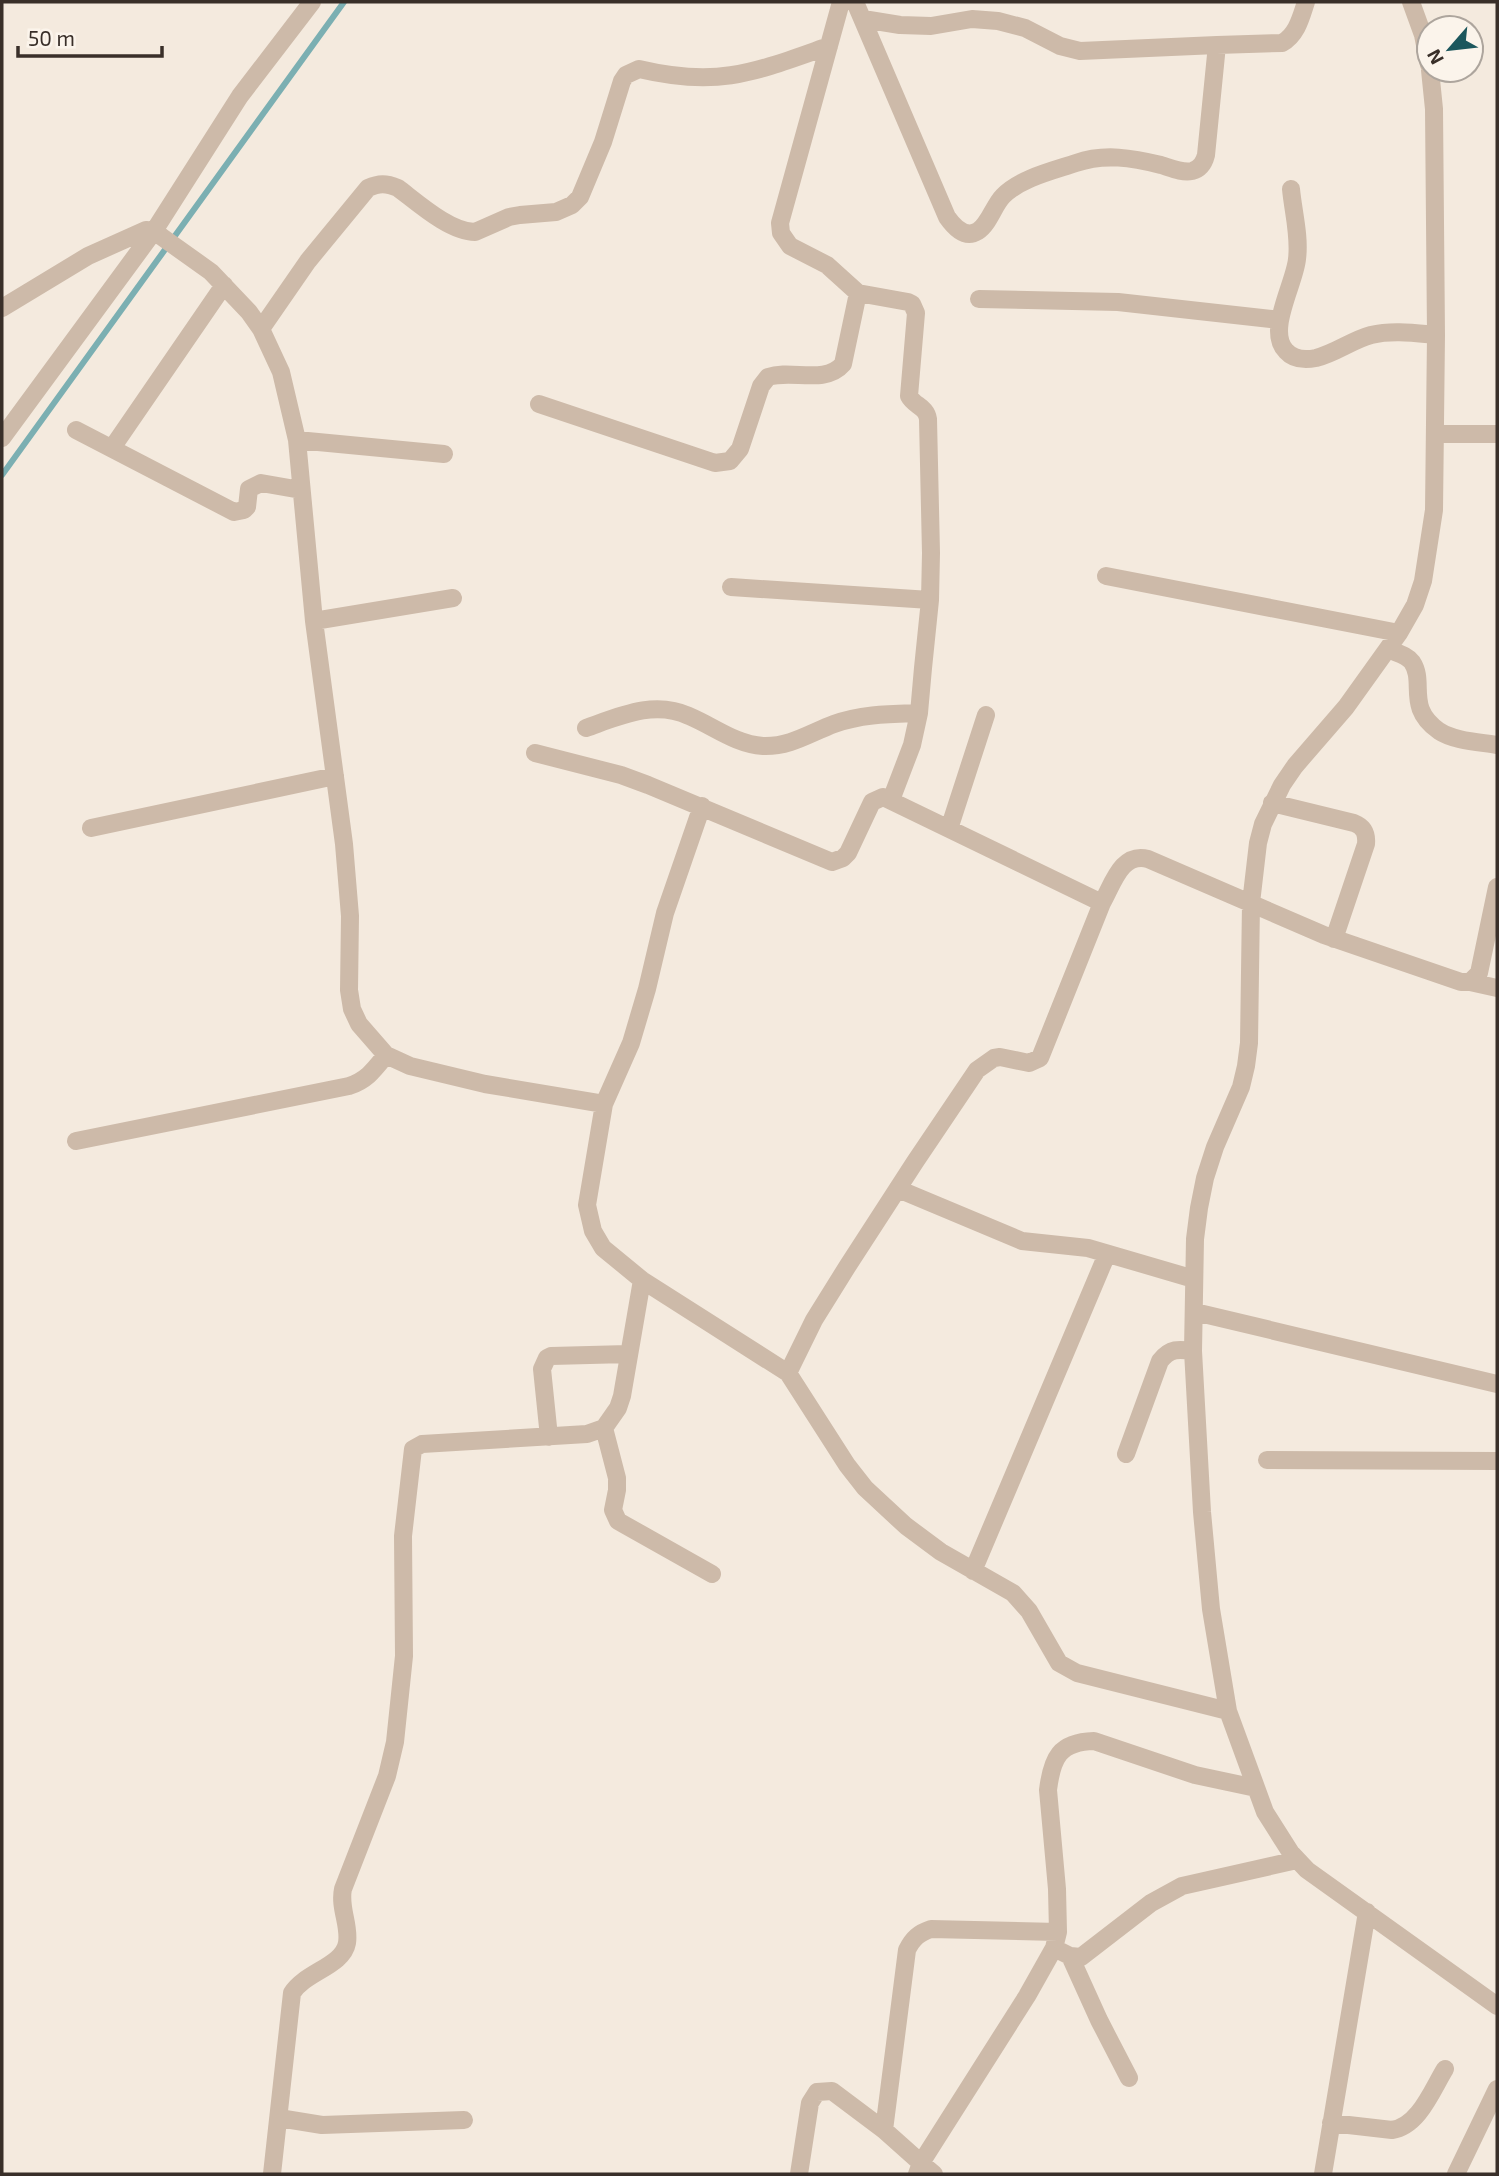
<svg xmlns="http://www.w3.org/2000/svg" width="1499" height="2176" font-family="'Exo 2',sans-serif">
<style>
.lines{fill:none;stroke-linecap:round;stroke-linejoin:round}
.stream{stroke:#7bafb2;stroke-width:6}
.minor{stroke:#cdbaa9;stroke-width:18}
</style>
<rect width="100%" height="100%" fill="#f4eade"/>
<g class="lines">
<path class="stream" d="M2,475l342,-473"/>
<path class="minor" d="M841,2l-61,221 1,10 9,13 37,19 31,28 50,9 4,2 4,9 -7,83c5,10 17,10 19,23l3,134 -1,47 -7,68 -4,45 -7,32 -21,55
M855,2l92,215c7,10 18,22 31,14 11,-7 16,-26 25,-35 18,-18 49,-25 73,-33 28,-10 57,-5 85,2 10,3 21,8 31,6 8,-2 12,-8 14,-16l11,-110 65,-2c15,-8 19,-26 24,-41
M1411,2l12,33 6,30
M863,19l37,6 31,1 41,-7 26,2 27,7 35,18 20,5 137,-6
M1430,70l4,39 2,226 -2,175 -11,71 -8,24 -16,28 -53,74 -51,59 -13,19 -19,39 -5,19 -7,60 -2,140 -3,23 -5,21 -26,60 -10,31 -6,30 -4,31 -2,112 9,161 9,97 17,102 37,101 26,41 16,17 190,136
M1291,189c2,22 9,47 6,70 -2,24 -31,72 -11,92 8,9 20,9 30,7 20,-5 36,-18 55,-23 21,-5 43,-2 65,0
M979,299l139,3 162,18
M2,308l86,-52 58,-26 8,1 8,6 49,35 38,40 12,17 20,43 16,68 17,181 30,223 6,72 -1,74 3,19 7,15 27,31 24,11 75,18 119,20 -17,101 6,26 10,17 39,32 146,93 59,92 18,23 41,38 35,26 72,41 16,18 30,52 18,10 151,38
M261,329l47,-68 60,-73c11,-5 18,-5 30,0 20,15 52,44 77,44l34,-15 11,-2 36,-3 16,-7 8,-8 23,-55 19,-61 4,-6 13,-6c80,19 116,3 190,-23
M539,404l176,59 15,-2 10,-12 21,-63 7,-9c24,-8 57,8 75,-13l15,-71
M76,430l158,82 10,-2 3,-3 2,-18 12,-6 40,7
M1435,434h62
M2,438l152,-207 86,-135 72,-94
M297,440l147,14
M112,448l112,-163
M1106,576l293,57
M731,587l199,13
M314,621l139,-23
M1388,649c8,4 19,6 24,13 14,21 -7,45 27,69 15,10 40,11 58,14
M586,728c34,-12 68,-28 103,-12 26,11 46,28 74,30 27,1 47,-13 71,-22 28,-10 56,-10 85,-11
M535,753l86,22 27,10 184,77 11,-4 5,-5 24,-51 11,-5 219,106c11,-19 19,-51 46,-44l176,76 137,47h9l9,-9 18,-86
M1272,803l82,20c10,4 13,10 12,21l-32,95
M91,828l244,-52
M949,829l37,-114
M1470,982l27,6
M604,1104l27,-61 16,-54 18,-76 37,-107
M76,1141l273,-55c18,-6 25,-16 37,-31
M898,1189l124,52 66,7 106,31
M1195,1312l302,72
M788,1373l26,-53 33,-53 68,-105 62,-92 17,-12 6,-1 29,6 11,-5 62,-155
M604,1428l13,50v12l-4,20 5,11 7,4 87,49
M549,1437l-7,-68 5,-11 4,-2 77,-2
M1126,1454l34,-93c10,-13 19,-12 33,-10
M1267,1460l230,1
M973,1571l134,-317
M1054,1948l16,8 11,1 70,-54 31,-17 115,-26
M1070,1956l29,64 30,58
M279,2118l43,7 142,-5
M1331,2123l61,7c27,-4 40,-40 53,-61
M884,2130l23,-180c6,-12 12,-17 24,-21l127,3
M272,2174l20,-181c13,-21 51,-27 55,-50 3,-18 -8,-35 -4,-54l44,-113 8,-34 9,-86 -1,-120 10,-87 9,-5 165,-10 17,-6 14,-20 4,-12 20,-116
M799,2174l11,-71 7,-11 15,-1 52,39 37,33 -4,11
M934,2174l-13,-11 106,-167 27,-48 4,-16 -1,-43 -9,-99c4,-32 11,-48 46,-49l101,34 61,13
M1323,2174l44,-262
M1456,2174l41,-85"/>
</g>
<rect width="1499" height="2176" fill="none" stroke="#392f29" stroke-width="7"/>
<g transform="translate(1450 49) rotate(242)"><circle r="33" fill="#fbf4eb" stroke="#ada59d" stroke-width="2"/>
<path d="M0-5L12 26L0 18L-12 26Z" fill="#1c575d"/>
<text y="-10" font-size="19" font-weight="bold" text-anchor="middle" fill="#392f29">N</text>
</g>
<path d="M18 46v10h144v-10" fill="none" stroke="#392f29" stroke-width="3.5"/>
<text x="28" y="46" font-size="21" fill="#392f29" stroke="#fbf4eb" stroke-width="5" paint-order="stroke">50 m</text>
</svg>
